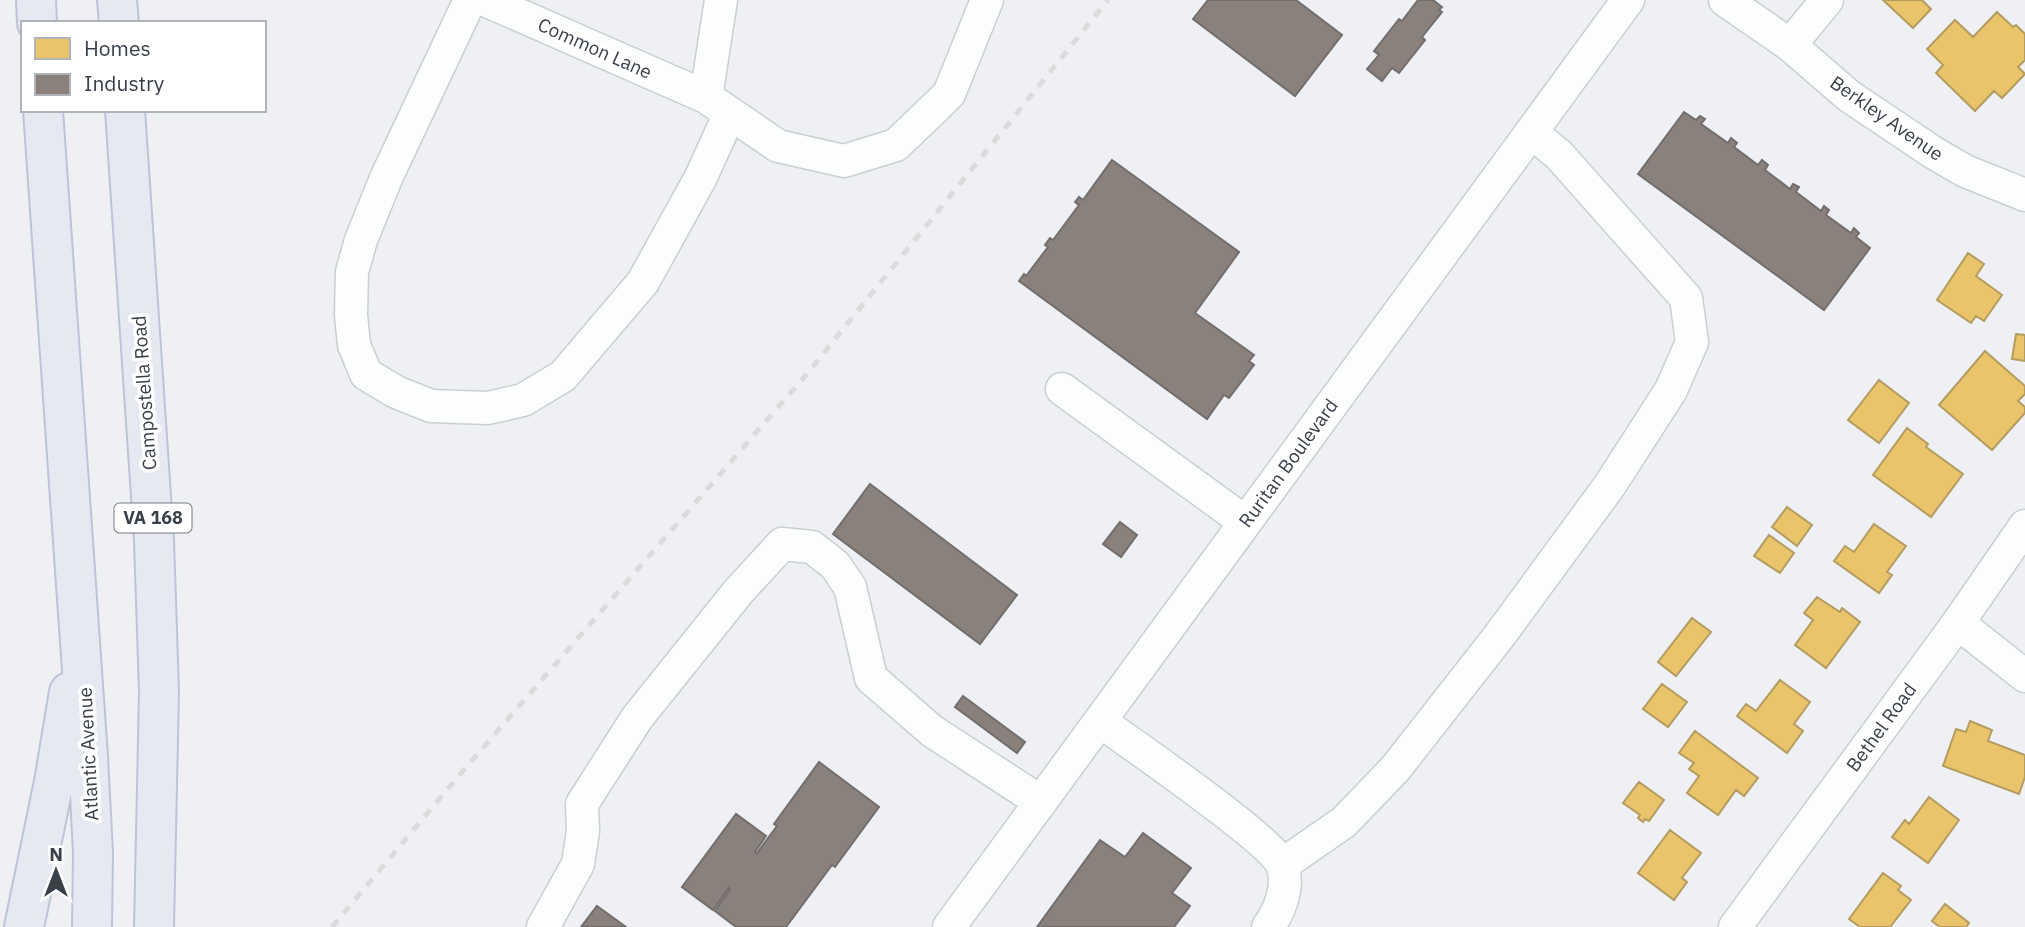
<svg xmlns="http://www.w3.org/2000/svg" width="2025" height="927" font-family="'IBM Plex Sans',sans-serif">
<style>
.homes{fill:#e9c46a;stroke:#b49c60;stroke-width:2}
.industry{fill:#8a817c;stroke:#726e6d;stroke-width:2}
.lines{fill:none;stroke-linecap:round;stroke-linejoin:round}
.minor-casing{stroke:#cbced2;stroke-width:35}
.major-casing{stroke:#bcc4d6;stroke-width:42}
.minor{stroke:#fcfdfd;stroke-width:32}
.major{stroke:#e6e9f2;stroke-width:38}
.rail{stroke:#dadbdb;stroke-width:5;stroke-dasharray:9 9;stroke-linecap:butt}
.labels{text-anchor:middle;stroke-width:7;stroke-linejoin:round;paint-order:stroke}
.shield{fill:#fff;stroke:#747980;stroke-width:2}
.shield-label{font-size:18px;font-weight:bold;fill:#39404a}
.street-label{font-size:19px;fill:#39404a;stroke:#fff}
</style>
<rect width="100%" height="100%" fill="#eef0f4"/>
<path class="homes" d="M1883,0h39l9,9 -18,19z
M1997,12l16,15 3,-2 9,9v26l-7,7 7,7 -23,24 -8,-7 -19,20 -39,-38 7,-8 -16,-16 28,-29 18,17z
M1968,253l16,11 -8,12 26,19 -18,26 -8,-5 -5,7 -34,-23z
M2016,334l9,1v26l-13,-2z
M1985,351l40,35v8l-7,7 7,6v6l-33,37 -53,-45z
M1879,380l30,23 -30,40 -31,-23z
M1907,428l21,16 -2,3 37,27 -32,43 -58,-42z
M1787,507l25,18 -15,21 -25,-19z
M1874,524l32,22 -19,26 5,3 -13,18 -45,-32 11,-15 9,6z
M1769,535l25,18 -14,20 -26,-17z
M1817,597l23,15 2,-4 18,14 -34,46 -31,-23 18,-25 -9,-7z
M1692,618l19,14 -35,44 -18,-14z
M1780,680l30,22 -16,22 9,7 -16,22 -50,-37 9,-12 10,7z
M1662,684l25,18 -19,25 -25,-18z
M1970,721l22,9 -4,11 37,14v22l-6,17 -76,-28 13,-37 10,3z
M1695,731l63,47 -14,18 -8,-6 -18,25 -31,-22 12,-17 -10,-7 5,-6 -15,-10z
M1639,782l25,18 -15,21 -4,-2 -2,3 -5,-4 2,-3 -17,-12z
M1929,797l30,23 -31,43 -36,-26 13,-17 4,4z
M1670,830l31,23 -19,25 5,4 -13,18 -36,-27z
M1883,873l18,13 -3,4 13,10 -21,27h-30l-11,-8z
M1945,904l24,19 -3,4h-26l-8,-6z"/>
<path class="industry" d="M1208,0h88l46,35 -47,61 -102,-77z
M1418,0h15l9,7 -3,3 3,2 -20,25 3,3 -26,33 -7,-5 -10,13 -15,-12 12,-14 -5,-4 25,-32 3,2z
M1684,112l12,8 4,-4 5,3 -4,5 27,19 3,-5 6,5 -3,4 24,18 4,-5 6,5 -3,5 25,19 3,-5 6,3 -3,5 25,19 3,-5 5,4 -3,5 25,18 3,-5 5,5 -3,4 14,11 -46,62 -186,-136z
M1112,160l127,92 -44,61 59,42 -5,6 5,4 -25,33 -5,-3 -17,24 -188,-138 5,-7 2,2 22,-29 -3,-2 5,-7 3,2 26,-35 -4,-3 4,-5 4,3z
M870,484l147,111 -37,49 -147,-110z
M1120,522l17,13 -16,22 -18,-13z
M963,696l62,46 -8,11 -62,-46z
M819,762l60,45 -44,60 -3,-2 -46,62h-50l-21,-16 15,-21 -1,-2 -16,22 -31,-23 54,-73 30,22 -11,16 2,1 20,-27 -3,-2z
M1143,833l48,35 -19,25 18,13 -16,21h-137l63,-87 25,17z
M597,906l29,21h-45z"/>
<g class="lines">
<g class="minor-casing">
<path id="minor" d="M470,0l-83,176 -26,64 -9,32 -1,43 3,30 12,29 30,18 35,14 57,2 35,-8 40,-24 80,-94 58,-105 29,-64
M485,0l221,97 72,49 66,15 52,-16 53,-51 38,-94
M1725,0l65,45 59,51 85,57 31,18 60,24
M1790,45l37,-45
M706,97l15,-97
M1062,389l183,133
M1958,623l67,53
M1100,721c31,23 174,120 183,146 6,20 -3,44 -15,60
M1282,865l62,-43 51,-53 105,-134 110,-150 61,-95 21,-48 -6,-44 -127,-143 -28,-23
M543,927l35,-63 5,-33 -1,-27 55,-86 101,-126 44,-48 30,3 23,18 15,22 21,91 61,53 109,71
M949,927l679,-927
M1735,927l223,-304 67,-97"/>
</g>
<g class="major-casing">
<path id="major" d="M36,0l1,23
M117,0l2,23
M43,110l45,647 5,96 -1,74
M125,110l29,431 5,150 -5,236
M24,927l30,-145 15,-90"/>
</g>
<use href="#minor" class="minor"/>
<use href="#major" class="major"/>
<path class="rail" d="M332,927l130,-155 344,-397 302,-375"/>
</g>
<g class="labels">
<rect class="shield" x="114.5" y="503.5" width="77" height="29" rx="5"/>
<g class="shield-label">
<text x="153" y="524">VA 168</text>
</g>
<g class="street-label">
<text transform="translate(595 48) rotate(24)" y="7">Common Lane</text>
<text transform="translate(1887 118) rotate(35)" y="7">Berkley Avenue</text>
<text transform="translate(144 393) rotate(-94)" y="7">Campostella Road</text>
<text transform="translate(1288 463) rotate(-54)" y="7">Ruritan Boulevard</text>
<text transform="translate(1881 727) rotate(-54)" y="7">Bethel Road</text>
<text transform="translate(88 754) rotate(-93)" y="7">Atlantic Avenue</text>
</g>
</g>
<rect x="21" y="21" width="245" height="91" fill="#ffffff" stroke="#b0b3b7" stroke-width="2"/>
<rect x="35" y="38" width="35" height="21" fill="#e9c46a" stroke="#b0b3b7" stroke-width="2"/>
<text x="84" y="56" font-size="21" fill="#39404a">Homes</text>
<rect x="35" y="74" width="35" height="21" fill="#8a817c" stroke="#b0b3b7" stroke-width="2"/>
<text x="84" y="91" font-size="21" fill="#39404a">Industry</text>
<g transform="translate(56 871)" stroke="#ffffff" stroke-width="5" paint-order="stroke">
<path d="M0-5L12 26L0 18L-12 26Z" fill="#39404a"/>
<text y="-10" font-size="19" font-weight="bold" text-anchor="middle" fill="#39404a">N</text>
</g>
</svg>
